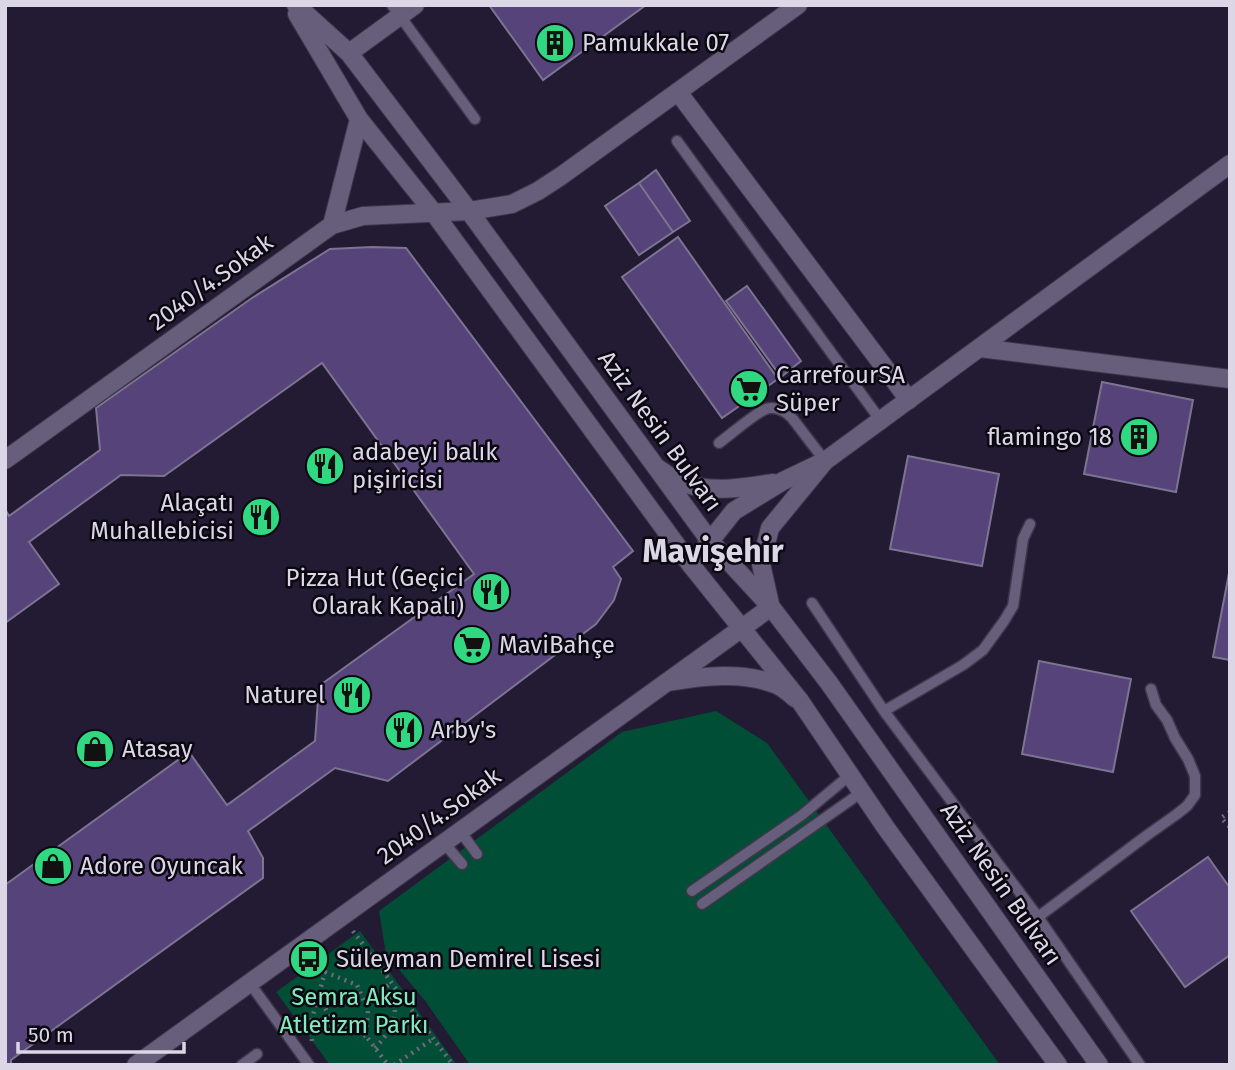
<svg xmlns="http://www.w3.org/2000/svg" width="1235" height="1070" font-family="'Fira Sans',sans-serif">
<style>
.green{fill:#004e35}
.building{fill:#554379;stroke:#7c7491;stroke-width:2}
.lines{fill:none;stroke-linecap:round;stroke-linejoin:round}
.service-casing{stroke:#3e374b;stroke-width:13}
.minor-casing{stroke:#3e374b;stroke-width:20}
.tertiary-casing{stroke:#3e374b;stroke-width:20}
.path{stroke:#70697e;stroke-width:4.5;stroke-dasharray:2 5;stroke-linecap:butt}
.service{stroke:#665e7a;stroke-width:10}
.minor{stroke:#665e7a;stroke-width:18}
.tertiary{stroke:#665e7a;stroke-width:18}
.labels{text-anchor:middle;stroke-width:5;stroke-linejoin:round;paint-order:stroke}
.poi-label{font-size:24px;fill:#dbd7e7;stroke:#0b0812;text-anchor:start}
.street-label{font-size:24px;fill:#dbd7e7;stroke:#0b0812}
.park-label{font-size:24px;fill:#82ebbd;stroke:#0b0812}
.district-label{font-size:32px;font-weight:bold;fill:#dbd7e7;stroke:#0b0812}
</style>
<rect width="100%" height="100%" fill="#231b33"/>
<path class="green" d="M716,711l51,32 233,322h-530l-44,-63 -40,-48 -7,-43 243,-179z
M360,931l97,134h-127l-54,-73z"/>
<path class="building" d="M489,5h157l-103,75z
M656,170l34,51 -17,11 -34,-49z
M639,183l34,49 -34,23 -34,-49z
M678,237l100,142 -56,39 -100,-141z
M372,247l34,1 227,303 -20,16 8,12 -7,21 -18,24 -208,157 -53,-13 -87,63 15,27v20l-252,182v5h-6v-180l184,-133 38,53 88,-64 4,-55 155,-112 -152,-211 -158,113 -43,-1 -92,67 30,42 -54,39v-114l4,7 91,-66 -4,-42 156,-110 78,-49z
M747,286l54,75 -20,16 -55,-76z
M1102,382l91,18 -17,92 -92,-18z
M908,456l91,18 -17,92 -92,-17z
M1230,568v92l-17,-3z
M1039,661l92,18 -18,93 -91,-18z
M1208,857l22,31v67l-45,32 -54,-76z"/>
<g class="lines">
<g class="service-casing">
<path id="service" d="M392,5l83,114
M677,141l204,280
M719,443c11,-8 36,-30 47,-34 10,-3 19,2 26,9l33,43
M812,603l72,108 154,206
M884,711l79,-46 20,-15 21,-29 9,-15 10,-67 7,-15
M460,831l17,23
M444,843l18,21
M692,891l110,-76 48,-40
M702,904l160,-112
M249,982l60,83
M242,1065l15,-11
M1140,1065l-102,-148 108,-81 31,-22 10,-8 8,-11v-19l-7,-17 -13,-21 -8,-18 -11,-15 -5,-16"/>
</g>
<g class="minor-casing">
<path id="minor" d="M296,5l53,48 120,158
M297,14l62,105 75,94
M349,53l66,-48
M678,92l231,308
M332,225l27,-106
M980,348l250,31
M659,469c6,4 12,9 19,12 31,13 62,7 95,2
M691,565l43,-54 49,-30 42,-20
M668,682c35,-6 75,-11 109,3 7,3 13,9 18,13"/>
</g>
<g class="tertiary-casing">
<path id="tertiary" d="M469,211l241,330 61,66 58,76 270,382
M434,213l257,352 109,136 86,127 172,237
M5,460l327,-235 31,-9 106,-5 43,-7 26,-13 23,-15 237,-171
M770,604l-9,-40 9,-36 55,-67 405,-297
M136,1065l635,-458"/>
</g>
<path class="path" d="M1230,812l-9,6 9,9
M353,931l100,134
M325,972l32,13 11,25 -2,26 22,29
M319,996l11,22 15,11 21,7
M312,1041l-2,-15 15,-54 -8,-16
M375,1048c12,-12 23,-28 19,-46 -2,-5 -6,-10 -8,-15l5,-4
M394,1065l39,-26"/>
<use href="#service" class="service"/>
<use href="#minor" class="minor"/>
<use href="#tertiary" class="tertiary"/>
</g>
<defs>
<g id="building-disc" transform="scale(2.0125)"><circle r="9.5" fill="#31d882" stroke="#0b0812"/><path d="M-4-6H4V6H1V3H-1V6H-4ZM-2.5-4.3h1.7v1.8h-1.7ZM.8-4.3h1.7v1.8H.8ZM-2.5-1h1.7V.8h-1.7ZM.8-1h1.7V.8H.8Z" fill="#111"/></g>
<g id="supermarket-disc" transform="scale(2.0125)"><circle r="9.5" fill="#31d882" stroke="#0b0812"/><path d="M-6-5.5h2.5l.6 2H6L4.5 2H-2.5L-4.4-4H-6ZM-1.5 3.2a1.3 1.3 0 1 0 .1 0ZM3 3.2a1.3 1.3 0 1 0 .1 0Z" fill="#111"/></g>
<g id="restaurant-disc" transform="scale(2.0125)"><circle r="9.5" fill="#31d882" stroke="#0b0812"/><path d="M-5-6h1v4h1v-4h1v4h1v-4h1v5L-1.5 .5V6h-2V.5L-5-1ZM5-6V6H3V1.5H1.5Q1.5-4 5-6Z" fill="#111"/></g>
<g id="shop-disc" transform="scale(2.0125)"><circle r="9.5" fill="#31d882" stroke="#0b0812"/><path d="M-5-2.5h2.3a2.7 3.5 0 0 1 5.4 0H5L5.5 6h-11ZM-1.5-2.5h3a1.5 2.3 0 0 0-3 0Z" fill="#111"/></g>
<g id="bus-disc" transform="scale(2.0125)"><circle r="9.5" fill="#31d882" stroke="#0b0812"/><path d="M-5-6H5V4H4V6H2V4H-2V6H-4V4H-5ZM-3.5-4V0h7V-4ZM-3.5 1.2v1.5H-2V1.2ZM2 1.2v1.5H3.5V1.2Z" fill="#111"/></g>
</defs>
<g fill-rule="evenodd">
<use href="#building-disc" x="555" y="43"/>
<use href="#supermarket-disc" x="749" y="389"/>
<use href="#building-disc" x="1139" y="437"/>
<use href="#restaurant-disc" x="325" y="466"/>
<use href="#restaurant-disc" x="261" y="517"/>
<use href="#restaurant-disc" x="491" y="592"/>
<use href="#supermarket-disc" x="472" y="645"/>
<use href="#restaurant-disc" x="352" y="695"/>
<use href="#restaurant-disc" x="404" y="730"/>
<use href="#shop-disc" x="95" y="749"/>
<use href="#shop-disc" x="53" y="866"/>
<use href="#bus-disc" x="309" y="959"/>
</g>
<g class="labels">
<g class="poi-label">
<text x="582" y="51">Pamukkale 07</text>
<text x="776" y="383">CarrefourSA<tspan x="776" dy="28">Süper</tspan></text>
<text x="1112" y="445" text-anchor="end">flamingo 18</text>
<text x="352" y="460">adabeyi balık<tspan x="352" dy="28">pişiricisi</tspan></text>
<text x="234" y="511" text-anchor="end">Alaçatı<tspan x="234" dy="28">Muhallebicisi</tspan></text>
<text x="464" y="586" text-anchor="end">Pizza Hut (Geçici<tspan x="464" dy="28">Olarak Kapalı)</tspan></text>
<text x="499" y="653">MaviBahçe</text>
<text x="325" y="703" text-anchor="end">Naturel</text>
<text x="431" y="738">Arby's</text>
<text x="122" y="757">Atasay</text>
<text x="80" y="874">Adore Oyuncak</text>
<text x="336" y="967">Süleyman Demirel Lisesi</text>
</g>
<g class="street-label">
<text transform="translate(211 282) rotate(-36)" y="8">2040/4.Sokak</text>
<text transform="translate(660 431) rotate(54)" y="8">Aziz Nesin Bulvarı</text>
<text transform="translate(439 816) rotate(-36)" y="8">2040/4.Sokak</text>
<text transform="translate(1001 884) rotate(55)" y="8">Aziz Nesin Bulvarı</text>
</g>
<g class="park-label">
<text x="354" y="1005">Semra Aksu<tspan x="354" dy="28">Atletizm Parkı</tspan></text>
</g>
<g class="district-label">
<text x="713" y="562">Mavişehir</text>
</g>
</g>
<rect width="1235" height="1070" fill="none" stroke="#dbd7e7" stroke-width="14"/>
<path d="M18 1042v10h166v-10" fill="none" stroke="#dbd7e7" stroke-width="3.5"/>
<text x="28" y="1042" font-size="21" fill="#dbd7e7" stroke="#0b0812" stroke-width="5" paint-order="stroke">50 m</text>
</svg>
